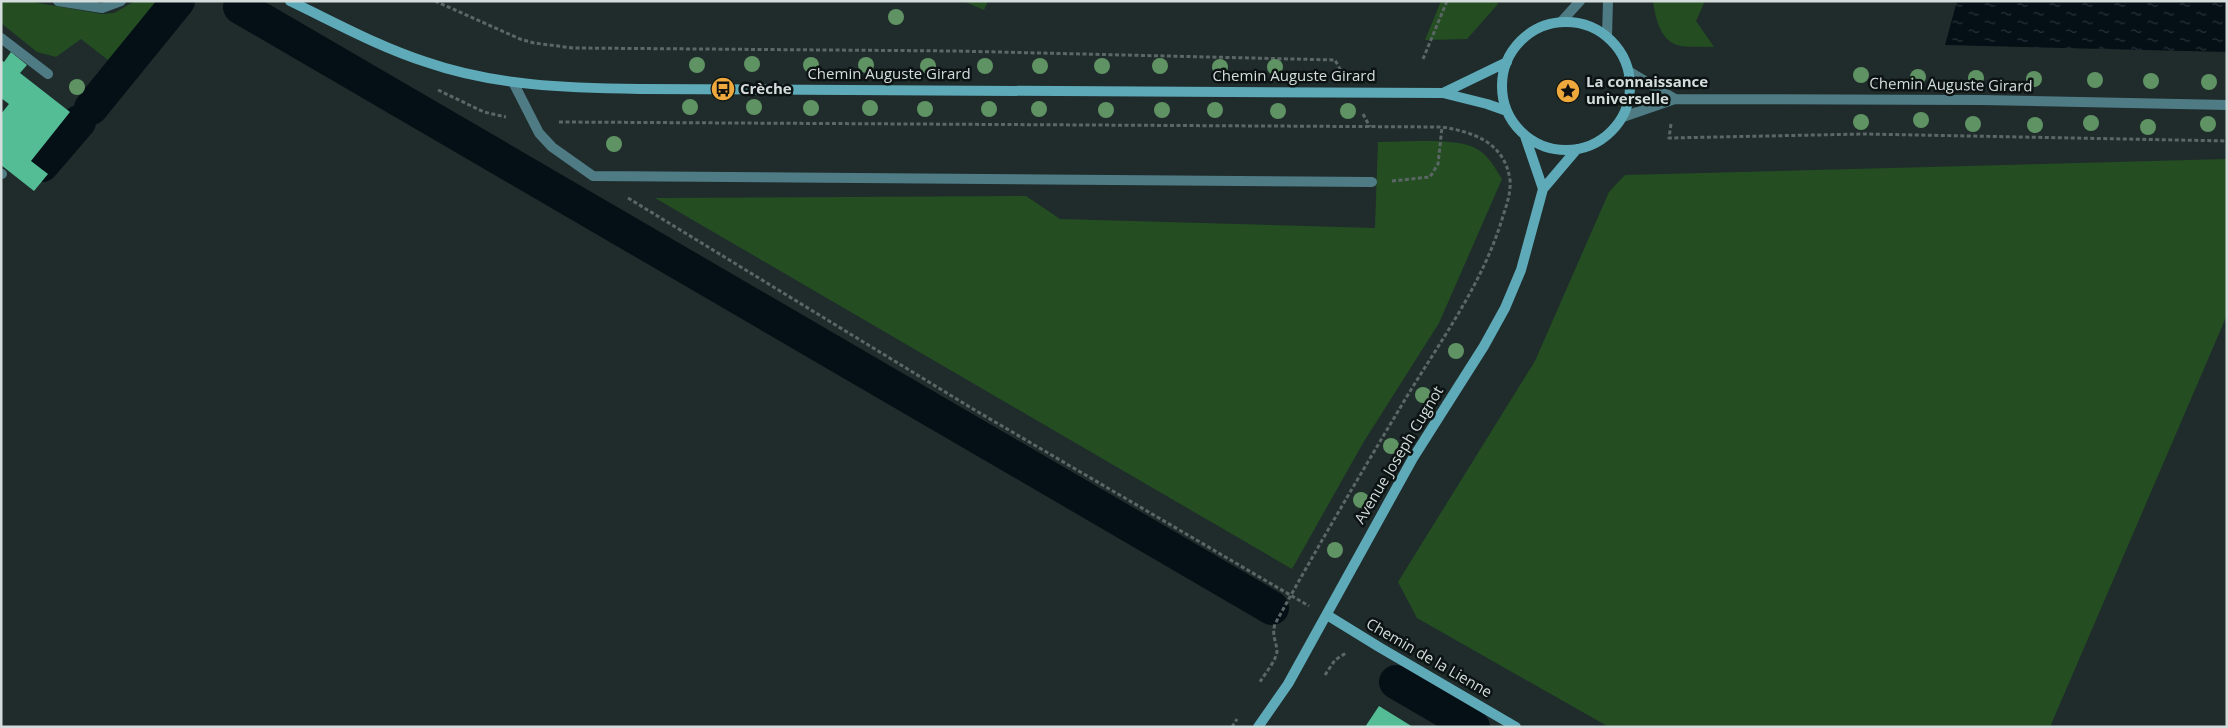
<svg xmlns="http://www.w3.org/2000/svg" width="2228" height="728" font-family="'Open Sans',sans-serif">
<style>
.grass{fill:#244e22}
.water{fill:url(#water-ripples)}
.lines{fill:none;stroke-linecap:round;stroke-linejoin:round}
.canal{stroke:#050f16;stroke-width:34}
.building{fill:#54bd96}
.path{stroke:#5b6766;stroke-width:3;stroke-dasharray:4 2.5;stroke-linecap:butt}
.lane{stroke:#4f7b85;stroke-width:10}
.street{stroke:#4f7b85;stroke-width:10}
.secondary{stroke:#5faab9;stroke-width:10}
.tree{fill:#609363}
.labels{text-anchor:middle;stroke-width:5;stroke-linejoin:round;paint-order:stroke}
.street-label{font-size:15px;fill:#d4dddc;stroke:#0d1313}
.poi-label{font-size:15px;font-weight:bold;fill:#d4dddc;stroke:#0d1313;text-anchor:start}
</style>
<defs>
<pattern id="water-ripples" width="26" height="14" patternUnits="userSpaceOnUse" patternTransform="scale(1.25)"><rect width="26" height="14" fill="#050f16"/><path d="M2 4q2-2 4 0t4 0M15 11q2-2 4 0t4 0" fill="none" stroke="#293237"/></pattern>
</defs>
<rect width="100%" height="100%" fill="#1f2c2b"/>
<path class="grass" d="M1,1h26l75,13 12,-1 21,-12h22l-49,59 -27,-21 -25,18 -19,-5 -36,-29z
M963,1h25l-4,9z
M1441,1h56l1,3 -31,35 -42,1z
M1653,1h52l-9,20 18,26c-11,-1 -26,1 -37,-2 -17,-5 -22,-29 -24,-44z
M1378,142c25,0 80,-5 99,7 12,7 18,19 25,30l-63,144 -76,120 -71,126 -637,-371 371,-2 34,23 315,9z
M2227,159v156l-177,412h-441l-192,-109 -19,-36 137,-221 74,-169 16,-17z"/>
<path class="water" d="M1957,1h270v51l-282,-7z"/>
<g class="lines">
<path class="canal" d="M240,7l1032,601
M91,108l87,-107
M42,165l37,-43
M1396,682l77,45"/>
</g>
<path class="building" d="M11,52l16,13 -7,8 50,39 -39,49 17,13 -14,17 -33,-26v-51l8,-10 -8,-6v-38l3,2z
M1379,706l34,21h-48z"/>
<g class="lines">
<path class="path" d="M435,1l85,38 14,4 39,5 382,3 380,9 6,11
M1423,59l24,-58
M438,90l46,22 22,5
M1363,114l7,13
M559,122l883,5c32,5 63,16 68,53 1,12 -3,24 -7,36 -21,71 -66,129 -103,192 -43,72 -85,143 -125,216 -3,10 0,15 2,25 1,10 -12,24 -17,33
M1671,124l-2,14 195,-4 363,7
M1392,181l38,-4 8,-13 4,-37
M628,198l345,211 336,197
M1325,675l10,-15 11,-7
M1232,727l5,-8"/>
<path class="lane" d="M58,1l44,7 19,-7
M1,38l47,36
M513,82l26,51 13,14 41,29 779,6
M1,174h1"/>
<path class="street" d="M1561,22l19,-21
M1607,36l1,-35
M1630,72l45,27
M1623,117l52,-18 307,1 245,5"/>
<path class="secondary" d="M290,1c44,21 89,46 136,61 69,24 142,26 214,27l803,4 44,11 20,7
M1502 86a64 64 0 1 1 128 0a64 64 0 1 1-128 0Z
M1443,93l64,-31
M1525,136l18,53
M1327,615l52,32 137,80
M1258,727l30,-43 125,-226 71,-112 21,-38 16,-38 22,-81 34,-40"/>
</g>
<g class="tree">
<circle cx="896" cy="17" r="8"/>
<circle cx="752" cy="64" r="8"/>
<circle cx="697" cy="65" r="8"/>
<circle cx="811" cy="65" r="8"/>
<circle cx="866" cy="65" r="8"/>
<circle cx="928" cy="66" r="8"/>
<circle cx="985" cy="66" r="8"/>
<circle cx="1040" cy="66" r="8"/>
<circle cx="1102" cy="66" r="8"/>
<circle cx="1160" cy="66" r="8"/>
<circle cx="1220" cy="67" r="8"/>
<circle cx="1275" cy="67" r="8"/>
<circle cx="1861" cy="75" r="8"/>
<circle cx="1918" cy="77" r="8"/>
<circle cx="1976" cy="78" r="8"/>
<circle cx="2034" cy="79" r="8"/>
<circle cx="2095" cy="80" r="8"/>
<circle cx="2151" cy="81" r="8"/>
<circle cx="2209" cy="82" r="8"/>
<circle cx="77" cy="87" r="8"/>
<circle cx="690" cy="107" r="8"/>
<circle cx="754" cy="107" r="8"/>
<circle cx="811" cy="108" r="8"/>
<circle cx="870" cy="108" r="8"/>
<circle cx="925" cy="109" r="8"/>
<circle cx="989" cy="109" r="8"/>
<circle cx="1039" cy="109" r="8"/>
<circle cx="1106" cy="110" r="8"/>
<circle cx="1162" cy="110" r="8"/>
<circle cx="1215" cy="110" r="8"/>
<circle cx="1278" cy="111" r="8"/>
<circle cx="1348" cy="111" r="8"/>
<circle cx="1921" cy="120" r="8"/>
<circle cx="1861" cy="122" r="8"/>
<circle cx="2091" cy="123" r="8"/>
<circle cx="1973" cy="124" r="8"/>
<circle cx="2208" cy="124" r="8"/>
<circle cx="2035" cy="125" r="8"/>
<circle cx="2148" cy="127" r="8"/>
<circle cx="614" cy="144" r="8"/>
<circle cx="1456" cy="351" r="8"/>
<circle cx="1423" cy="395" r="8"/>
<circle cx="1391" cy="446" r="8"/>
<circle cx="1361" cy="500" r="8"/>
<circle cx="1335" cy="550" r="8"/>
</g>
<defs>
<g id="bus-disc" transform="scale(1.25)"><circle r="9.5" fill="#eea83c" stroke="#0d1313"/><path d="M-5-6H5V4H4V6H2V4H-2V6H-4V4H-5ZM-3.5-4V0h7V-4ZM-3.5 1.2v1.5H-2V1.2ZM2 1.2v1.5H3.5V1.2Z" fill="#111"/></g>
<g id="sight-disc" transform="scale(1.25)"><circle r="9.5" fill="#eea83c" stroke="#0d1313"/><path d="M0-6L1.8-2.2L6-1.7L2.9 1.2L3.7 5.4L0 3.3L-3.7 5.4L-2.9 1.2L-6-1.7L-1.8-2.2Z" fill="#111"/></g>
</defs>
<g fill-rule="evenodd">
<use href="#bus-disc" x="723" y="89"/>
<use href="#sight-disc" x="1568" y="91"/>
</g>
<g class="labels">
<g class="street-label">
<text x="889" y="79">Chemin Auguste Girard</text>
<text x="1294" y="81">Chemin Auguste Girard</text>
<text transform="translate(1951 85) rotate(1)" y="5">Chemin Auguste Girard</text>
<text transform="translate(1399 455) rotate(-59)" y="5">Avenue Joseph Cugnot</text>
<text transform="translate(1429 658) rotate(30)" y="5">Chemin de la Lienne</text>
</g>
<g class="poi-label">
<text x="1586" y="87">La connaissance<tspan x="1586" dy="17">universelle</tspan></text>
<text x="740" y="94">Crèche</text>
</g>
</g>
<rect width="2228" height="728" fill="none" stroke="#d4dddc" stroke-width="5"/>
</svg>
